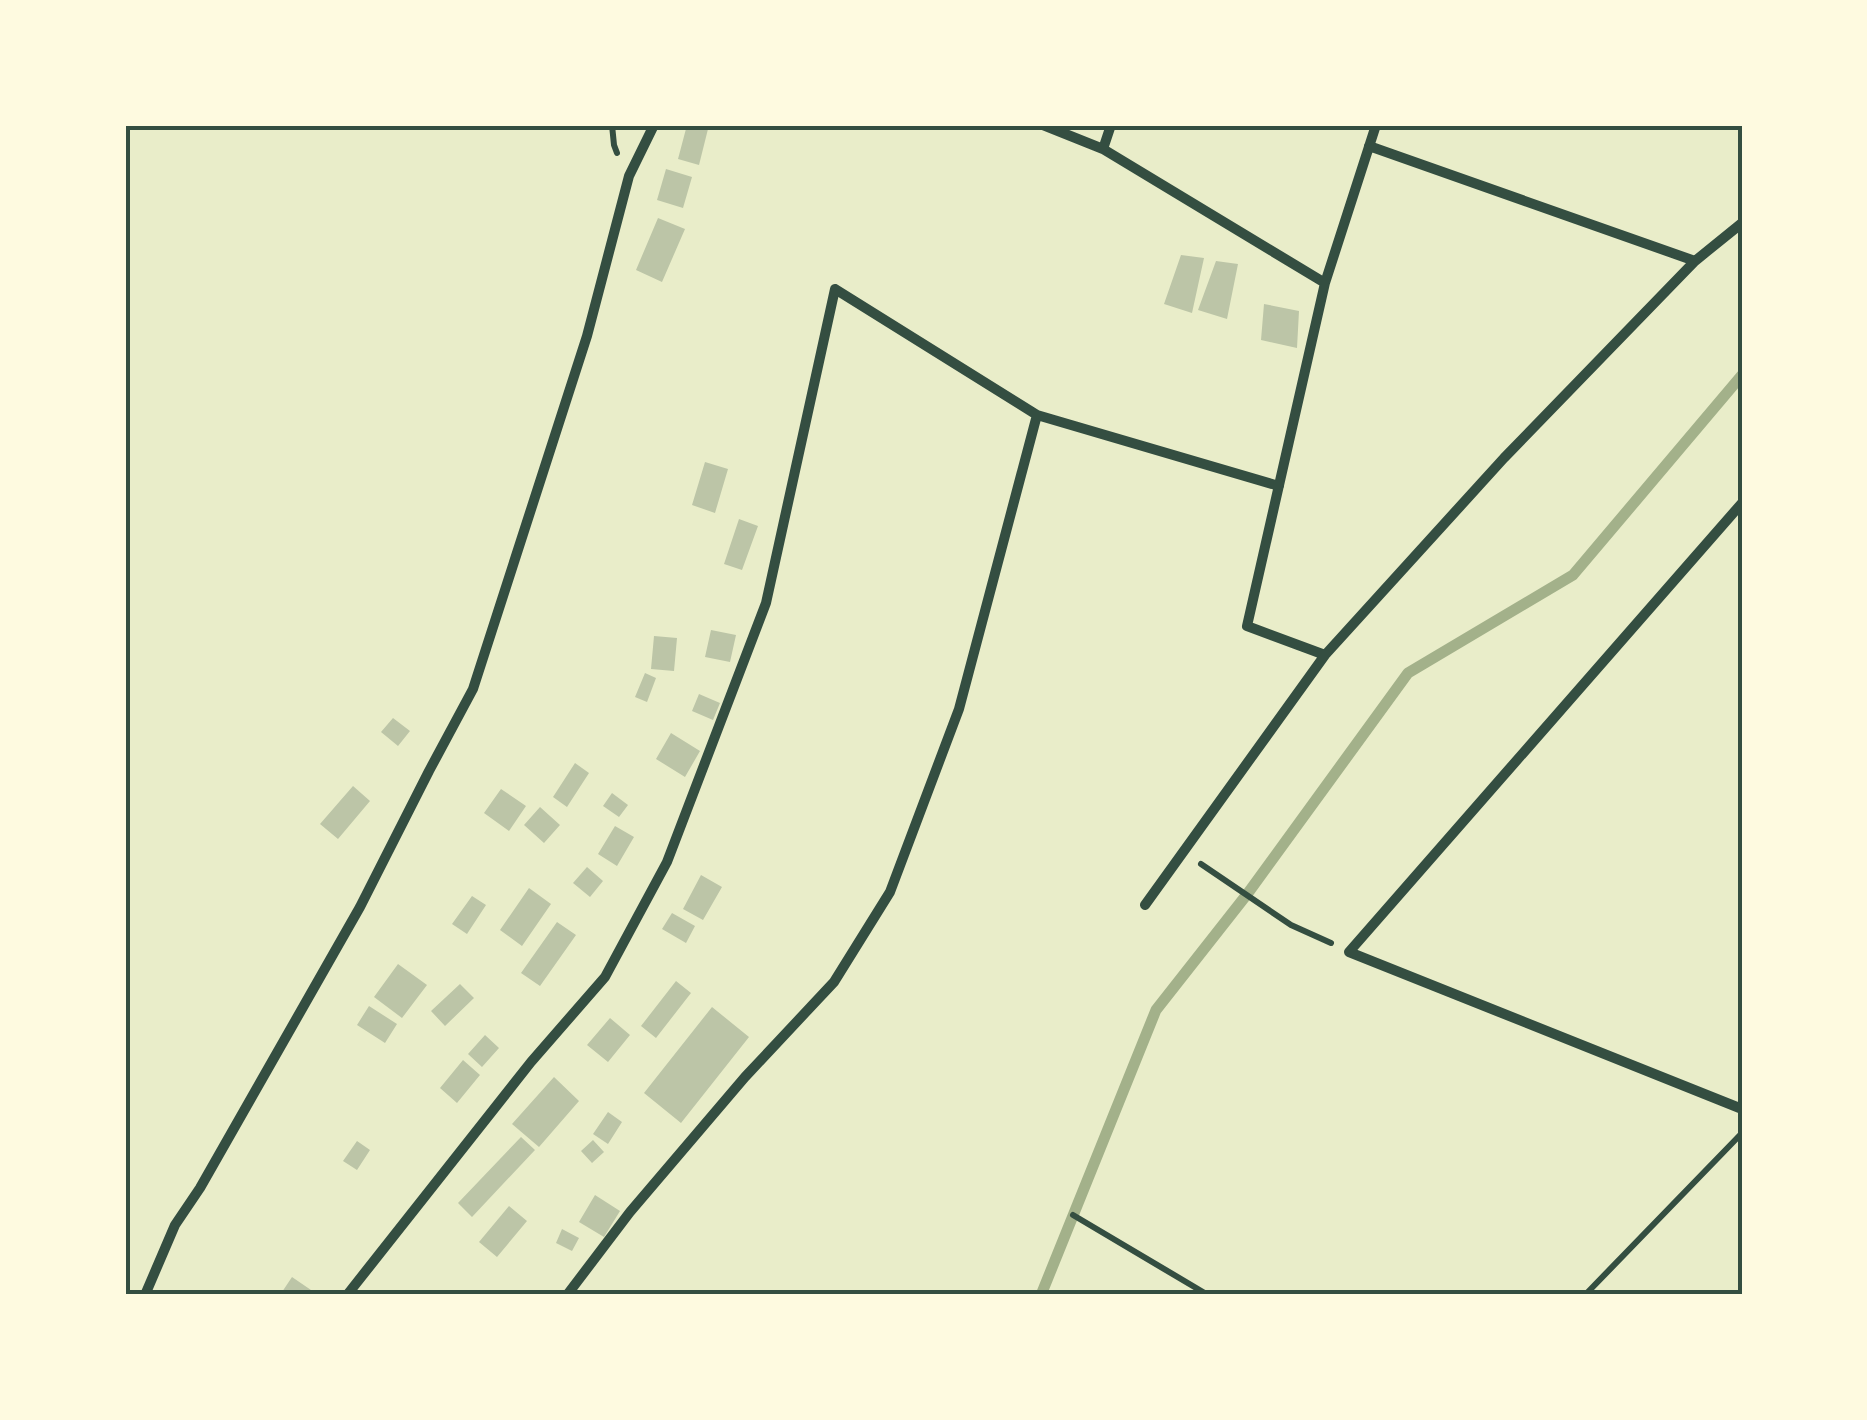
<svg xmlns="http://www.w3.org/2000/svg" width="1867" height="1420" font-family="'Source Sans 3',sans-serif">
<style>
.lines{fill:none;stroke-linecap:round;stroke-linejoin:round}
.stream{stroke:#a3b18a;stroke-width:11}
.building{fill:#bcc5a7}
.path{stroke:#344e41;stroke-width:6}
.minor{stroke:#344e41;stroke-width:10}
.neatline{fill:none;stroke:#344e41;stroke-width:4}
</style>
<rect width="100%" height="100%" fill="#e9edc9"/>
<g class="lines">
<path class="stream" d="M1041,1295l115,-285 92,-117 160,-220 165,-98 169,-200"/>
</g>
<path class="building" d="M687,125h22l-10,40 -21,-6z
M666,169l26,8 -9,31 -26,-8z
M658,218l27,11 -23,53 -26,-12z
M1181,255l23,3 -12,55 -28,-9z
M1216,261l22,3 -11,55 -29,-9z
M1264,304l35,7 -2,37 -36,-8z
M705,462l23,7 -13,44 -23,-8z
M739,519l19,7 -16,44 -18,-6z
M711,630l25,5 -6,27 -25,-5z
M654,636l23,2 -3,33 -23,-2z
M645,673l11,5 -9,24 -12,-5z
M699,694l21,9 -7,17 -21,-9z
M393,718l17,13 -12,15 -17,-14z
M671,733l29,18 -15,26 -29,-18z
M575,763l14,10 -22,34 -14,-10z
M353,786l17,15 -32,38 -18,-15z
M501,789l25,17 -17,25 -25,-18z
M612,793l16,12 -9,12 -16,-11z
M540,807l20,18 -16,18 -20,-18z
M615,826l19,11 -17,29 -19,-12z
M587,867l16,14 -13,16 -17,-14z
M701,875l21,12 -19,33 -20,-11z
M529,888l22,16 -29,42 -22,-16z
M472,896l14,9 -19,29 -15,-10z
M672,913l23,13 -9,17 -24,-14z
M557,922l19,13 -36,51 -19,-13z
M398,964l29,21 -25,33 -28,-21z
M676,981l15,12 -35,45 -15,-12z
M460,984l14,14 -29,28 -14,-15z
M369,1006l28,18 -12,19 -28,-18z
M712,1007l37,30 -68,86 -37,-30z
M610,1018l20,17 -22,27 -21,-17z
M485,1035l14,13 -17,19 -14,-13z
M463,1060l17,15 -23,28 -17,-15z
M554,1077l25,24 -40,46 -27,-23z
M608,1112l14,10 -14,22 -15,-10z
M521,1137l14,13 -63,67 -14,-14z
M593,1140l11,12 -12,11 -11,-12z
M357,1141l13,9 -13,20 -14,-9z
M595,1195l25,16 -16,26 -25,-15z
M509,1206l18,15 -30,36 -18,-15z
M562,1229l17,9 -7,13 -16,-8z
M292,1277l19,13 -3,5h-28z"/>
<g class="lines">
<path class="path" d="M612,125l2,20 3,8
M1201,864l90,61 40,18
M1073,1215l135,80
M1585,1295l157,-162"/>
<path class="minor" d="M1043,125l60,24 222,134
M1369,146l326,115
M1103,149l8,-24
M1742,503l-393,449 393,157
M1325,655l-78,-29 78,-343 51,-158
M1145,905l180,-250 179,-197 191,-197 47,-38
M145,1295l30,-70 25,-37 160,-281 69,-136 44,-82 114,-353 42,-160 25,-51
M347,1295l184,-233 74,-85 62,-115 99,-259 69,-314 202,126 242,71
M567,1295l63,-83 115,-135 89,-95 56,-90 69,-183 78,-294"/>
</g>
<rect width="1867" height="1420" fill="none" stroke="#fefae0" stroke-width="255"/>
<rect x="128" y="128" width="1612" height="1164" class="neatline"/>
</svg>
